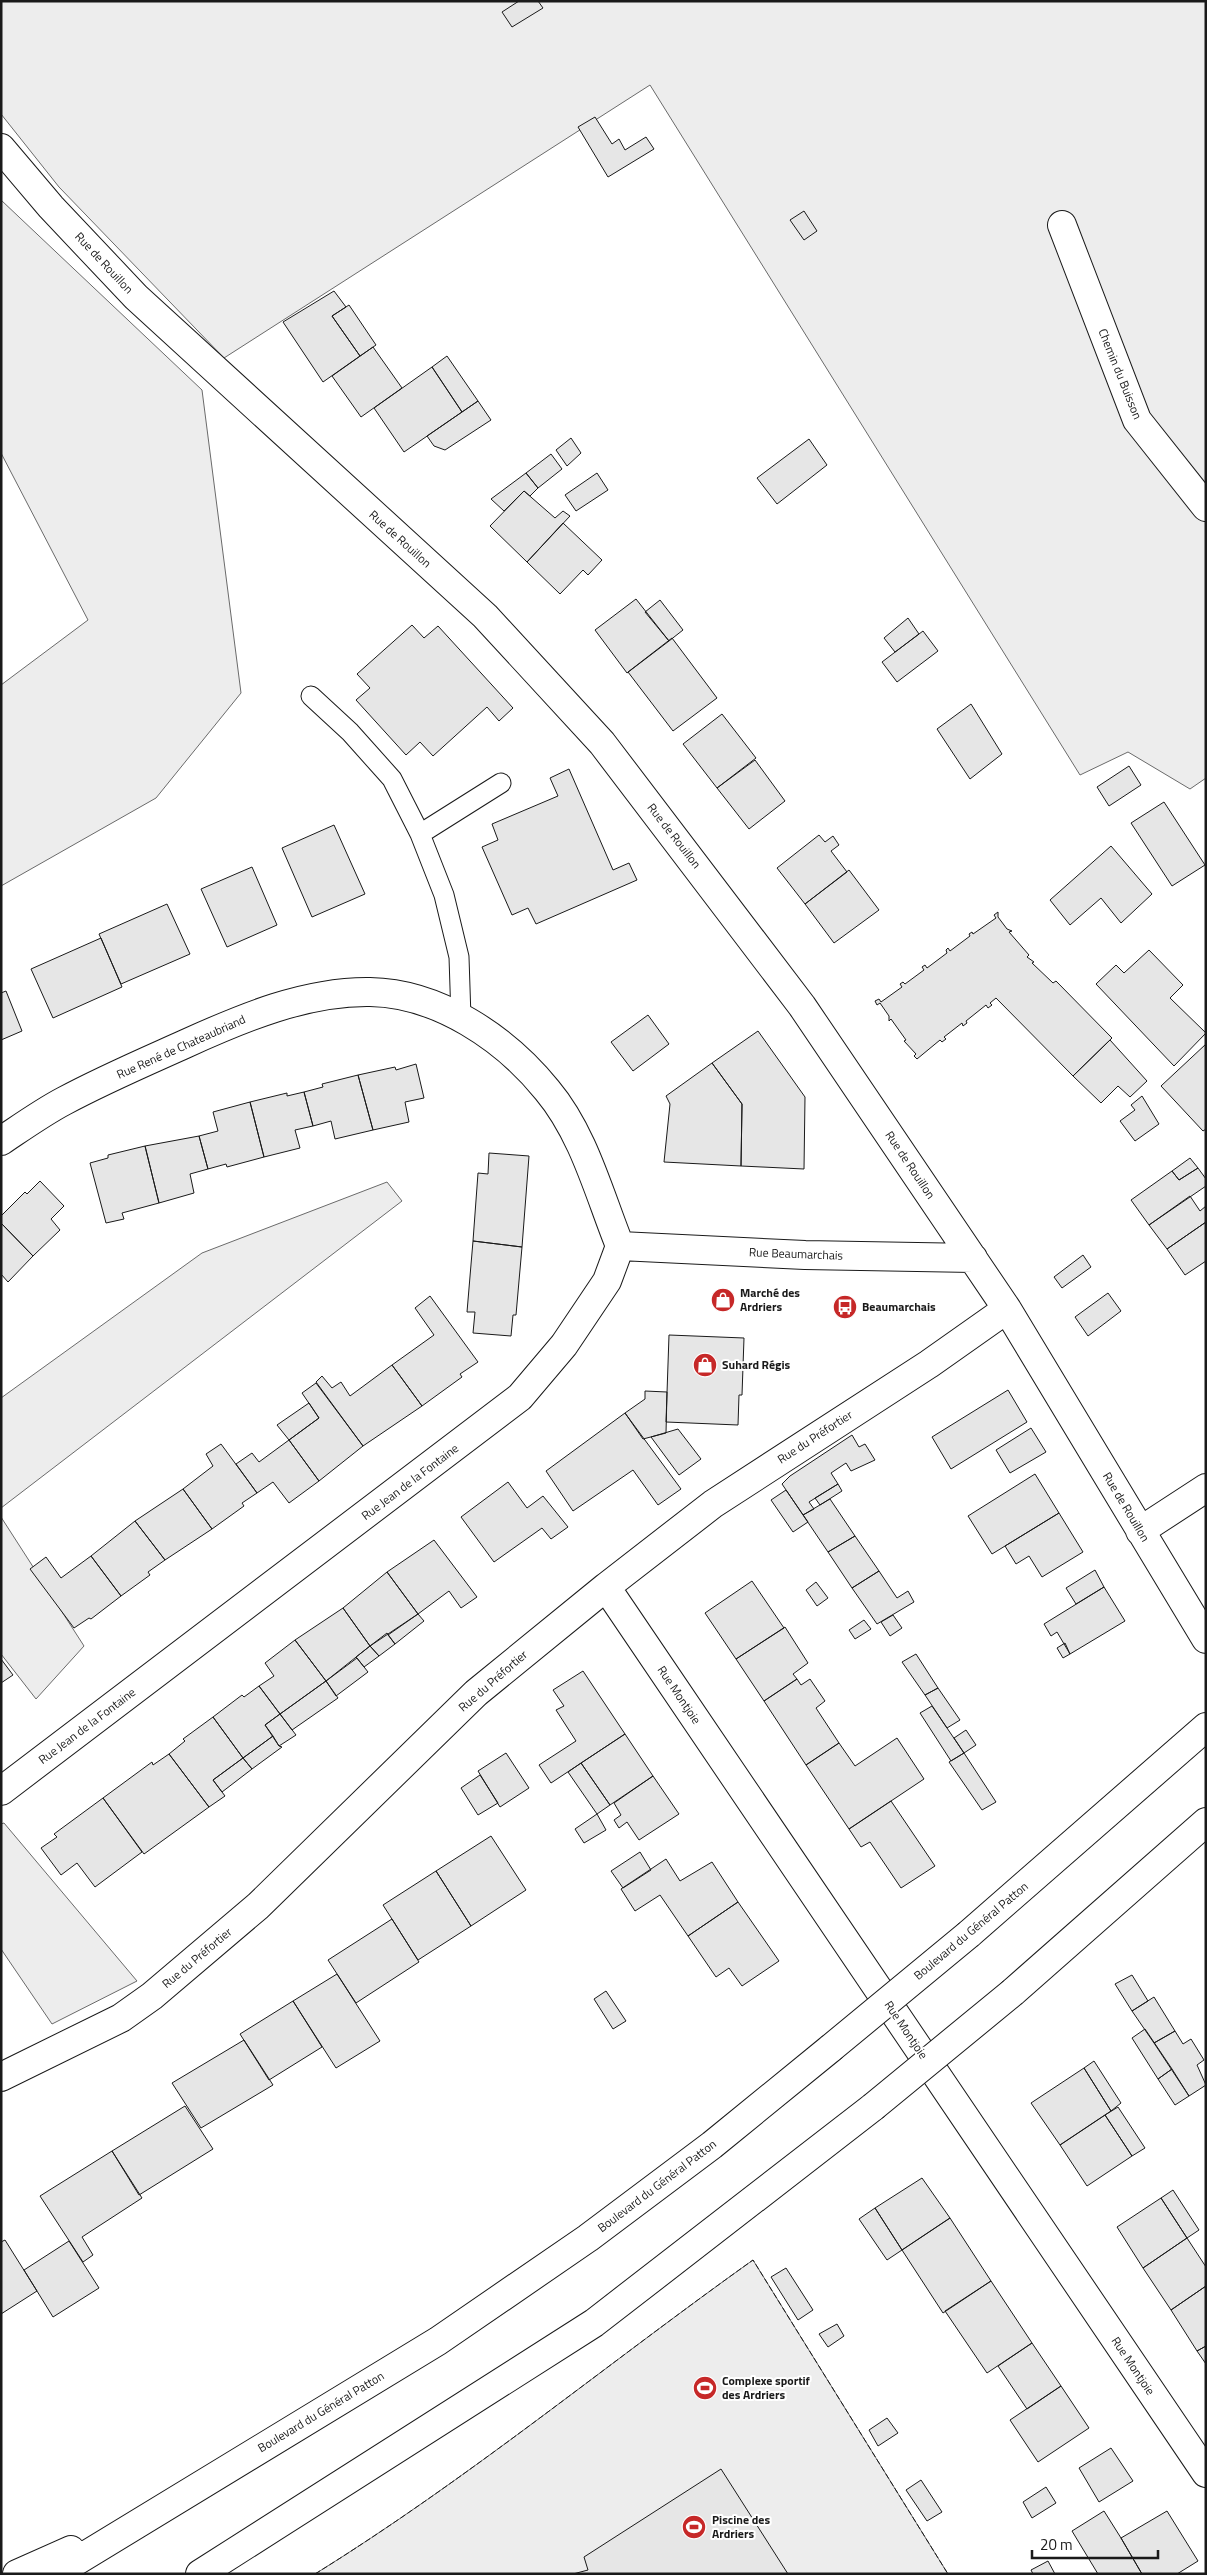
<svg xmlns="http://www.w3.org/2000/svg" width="1207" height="2575" font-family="'Titillium Web',sans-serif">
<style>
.green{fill:#ededed;stroke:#6a6a6a}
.building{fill:#e6e6e6;stroke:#1a1a1a}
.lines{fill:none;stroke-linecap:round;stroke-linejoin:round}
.lane-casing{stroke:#1a1a1a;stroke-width:21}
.street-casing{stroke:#1a1a1a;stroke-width:30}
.highway-casing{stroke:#1a1a1a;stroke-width:30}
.lane{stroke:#fff;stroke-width:19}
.street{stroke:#fff;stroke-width:28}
.highway{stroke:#fff;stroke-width:28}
.highway-bridge-casing{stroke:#1a1a1a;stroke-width:30;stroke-linecap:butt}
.highway-bridge{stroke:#fff;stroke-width:28}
.fence{stroke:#1a1a1a;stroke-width:1;stroke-dasharray:6 2.5;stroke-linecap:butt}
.labels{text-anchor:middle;stroke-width:4;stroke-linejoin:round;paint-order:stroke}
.street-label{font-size:12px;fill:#1a1a1a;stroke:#fff}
.poi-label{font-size:12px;font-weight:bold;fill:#1a1a1a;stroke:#fff;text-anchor:start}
</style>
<rect width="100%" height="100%" fill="#fff"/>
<path class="green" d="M1,1h1205v777l-16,11 -62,-37 -48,23 -430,-690 -426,273 -165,-171 -58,-73z
M1,200l201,190 39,303 -85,105 -155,88v-201l87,-65 -87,-167z
M387,1182l15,19 -401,307v-110l201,-145z
M1,1517l83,129 -48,53 -35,-45z
M4,1823l133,158 -85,43 -51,-75v-125z
M753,2260l195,314h-633c153,-95 292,-210 438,-314z"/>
<path class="building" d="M519,1h19l5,7 -31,19 -10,-15z
M595,117l17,27 7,-5 6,11 21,-13 8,12 -46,28 -30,-50z
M804,211l13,20 -13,9 -14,-20z
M334,291l12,16 -14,9 28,40 -37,26 -40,-60z
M349,305l27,40 -16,11 -28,-40z
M373,347l29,41 -41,29 -29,-41z
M447,356l31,45 -16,11 -30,-45z
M432,367l30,45 -58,40 -30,-44z
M478,401l13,19 -46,30 -11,-4 -7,-10z
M571,438l10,15 -14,13 -11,-16z
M809,439l18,26 -50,39 -20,-26z
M551,454l11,15 -24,19 -12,-15z
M526,473l12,15 -8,8 -6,-5 -20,20 -13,-12z
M597,473l11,17 -32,21 -11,-16z
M524,491l31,27 8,-7 7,5 -43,46 -37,-36z
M563,523l39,37 -14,15 -5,-5 -23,24 -33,-32z
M636,599l33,42 -42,32 -32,-43z
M660,600l23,30 -14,11 -24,-29z
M908,618l11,16 -24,18 -11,-14z
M412,625l12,13 14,-12 75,82 -14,13 -12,-14 -54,49 -13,-14 -14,13 -50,-55 14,-12 -13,-14z
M923,631l15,20 -41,31 -15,-20z
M672,638l45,60 -44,33 -45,-59z
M971,704l31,50 -32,25 -33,-50z
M722,714l34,44 -39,30 -34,-44z
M755,760l30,41 -36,28 -32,-41z
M1129,766l12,19 -32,21 -12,-19z
M569,769l44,101 16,-7 8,17 -101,44 -8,-16 -16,7 -30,-68 16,-7 -6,-16 66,-28 -8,-18z
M1164,802l41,63 -33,21 -41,-63z
M334,825l31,69 -53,23 -30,-69z
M819,835l6,7 8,-6 6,9 -8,6 16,21 -42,32 -28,-36z
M1111,846l41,48 -31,29 -20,-25 -31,27 -20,-25z
M252,867l25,58 -50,22 -26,-58z
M849,870l30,40 -45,33 -29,-39z
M167,904l23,50 -69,30 -22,-50z
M998,912v5l9,12 5,2 -3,1 20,23 -2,2 7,5 -2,1 21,20 3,-2 56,57 -39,38 -77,-78 -6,5 2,2 -4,3 -2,-3 -20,16 1,2 -4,3 -1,-3 -18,14 2,2 -4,3 -2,-2 -23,19 -3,-3 2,-2 -12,-13 2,-1 -15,-21 -2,2v-5l-9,-13 -3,2 -2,-4 4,-2 2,3 21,-15 -2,-3 3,-2 2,2 19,-14 -2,-3 3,-2 2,3 20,-15 -1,-3 2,-2 2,3 20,-15 -1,-2 3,-2 1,2 23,-16 -2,-3z
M101,938l21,49 -69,31 -22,-49z
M1149,950l34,35 -13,13 36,35 -32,33 -78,-82 20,-19 8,8z
M6,991l16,40 -21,9v-47z
M648,1015l21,29 -36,27 -22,-29z
M758,1031l47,66 -1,72 -63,-3 1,-62 -30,-41z
M1110,1040l37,41 -17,16 -12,-11 -17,17 -28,-27z
M1206,1044v85l-3,2 -42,-45z
M712,1063l30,41 -1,62 -77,-4 6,-58 -4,-8z
M416,1064l8,34 -19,4 4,20 -36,8 -15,-55 37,-8 1,3z
M358,1075l15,55 -38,9 -4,-18 -18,5 -9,-34 19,-5 -1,-3z
M304,1092l9,34 -18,4 5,18 -36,9 -14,-55 37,-9v3z
M1142,1096l17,28 -24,17 -15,-20 15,-11 -4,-5z
M250,1102l14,55 -37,10 -1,-3 -18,5 -9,-33 19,-5 -5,-19z
M199,1136l9,33 -18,5 4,19 -35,10 -14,-57z
M145,1146l14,57 -37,10 2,6 -18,4 -16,-60 18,-5v-3z
M489,1153l40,3 -7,91 -49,-6 5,-68 10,1z
M1190,1158l8,10 -19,12 -7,-9z
M1198,1168l8,11v7l-57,39 -18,-25 41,-29 7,9z
M40,1181l24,25 -13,13 9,11 -27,26 -32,-33v-7l24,-24 2,2z
M1190,1196l10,15 6,-5v16l-39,27 -18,-24z
M1206,1222v39l-21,14 -18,-26z
M1,1223l32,33 -25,26 -7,-8z
M473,1241l49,6 -6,68h-3l-2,21 -38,-3 2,-21h-8z
M1083,1255l8,12 -29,21 -8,-11z
M1108,1293l13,18 -33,25 -13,-19z
M430,1296l48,66 -18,12 2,3 -40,29 -30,-41 42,-30 -19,-27z
M669,1335l75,3 -2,57h-3l-1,30 -72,-3z
M392,1365l30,41 -59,40 -47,-64 6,-6 10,12 9,-6 9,14z
M316,1383l47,63 -44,35 -30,-41 30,-22 -17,-25z
M1008,1390l19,32 -76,47 -19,-32z
M645,1391l22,1 -1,41 -23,6 -18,-26 20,-14z
M309,1403l10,15 -30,22 -12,-15z
M625,1413l56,76 -23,16 -25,-35 -60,41 -27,-40z
M1031,1428l15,24 -36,21 -14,-23z
M678,1429l23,30 -22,16 -28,-38z
M852,1435l7,12 6,-3 10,16 -24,11 -5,-8 -15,10 7,11 -29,18 5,7 -11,6 -21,-31 8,-8z
M289,1440l30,41 -30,22 -16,-21 -16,11 -21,-29 16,-11 7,9z
M221,1444l36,49 -15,10 2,3 -32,23 -29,-40 30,-23 -7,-12z
M1035,1474l24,39 -67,41 -24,-38z
M508,1482l19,26 16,-12 25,31 -17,12 -9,-11 -48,34 -33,-45z
M838,1484l4,7 -22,14 -5,-7z
M183,1489l29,40 -47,31 -30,-39z
M786,1490l22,32 -15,10 -22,-32z
M830,1499l25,37 -27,16 -25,-37z
M1059,1513l24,39 -41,25 -13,-21 -13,8 -11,-18z
M135,1521l30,39 -17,12 2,3 -29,21 -30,-40z
M855,1536l24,35 -27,17 -24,-36z
M434,1540l43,57 -16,11 -12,-17 -31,23 -31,-42z
M91,1556l30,40 -30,23 -2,-1 -15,10 -44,-59 16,-12 15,21z
M1095,1570l9,17 -28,17 -10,-16z
M879,1571l18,27 11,-7 6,11 -37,22 -25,-36z
M387,1572l31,42 -48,32 -27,-38z
M752,1581l32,47 -48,31 -31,-46z
M816,1582l12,16 -11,8 -11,-16z
M1104,1587l21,34 -55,33 -13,-22 -6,4 -7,-12z
M343,1608l27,38 -44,35 -31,-41z
M418,1614l6,7 -29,23 -7,-9z
M893,1615l9,13 -12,8 -9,-14z
M864,1620l7,9 -16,10 -6,-9z
M785,1627l23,36 -15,11 4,5 -33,22 -28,-42z
M387,1633l8,11 -16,12 -9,-10z
M295,1640l31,41 -46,33 -21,-28 15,-10 -9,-13z
M1065,1643l5,11 -7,4 -6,-10z
M370,1646l9,10 -15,11 -8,-10z
M916,1654l22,34 -13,7 -23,-33z
M357,1658l11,14 -32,24 -10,-15z
M1,1659l12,16 -12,8z
M583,1671l42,63 -74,49 -12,-18 37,-24 -20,-31 8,-4 -11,-16z
M797,1679l4,6 9,-6 15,22 -9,7 23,35 -33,22 -42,-64z
M326,1681l12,17 -46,32 -12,-16z
M259,1686l21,28 -15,11 8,11 -30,22 -30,-41 29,-22 2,2z
M938,1688l22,32 -13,8 -22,-33z
M932,1706l32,47 -13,8 -31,-48z
M280,1714l16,21 -17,11 -14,-21z
M213,1717l30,41 -30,22 12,16 -16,11 -40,-53 16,-13 -2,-2z
M966,1730l10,15 -12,8 -10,-15z
M625,1734l28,42 -43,29 -29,-42z
M273,1736l6,10 3,1 -30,22 -9,-11z
M897,1738l27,41 -75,50 -43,-64 33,-22 16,23z
M506,1753l23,35 -29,19 -22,-36z
M964,1753l32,49 -14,8 -33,-48z
M169,1754l40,53 -65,47 -41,-56 49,-36 1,3z
M243,1758l9,11 -30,23 -9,-12z
M581,1763l29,42 -13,9 -29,-42z
M480,1775l18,28 -20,12 -17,-27z
M653,1776l26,38 -40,26 -12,-18 -8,6 -5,-8 7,-5 -7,-12z
M103,1798l39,54 -47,35 -18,-24 -16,12 -20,-27 16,-11 -3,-3z
M891,1801l44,65 -34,22 -31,-46 -9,5 -12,-18z
M597,1814l9,16 -22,13 -9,-14z
M491,1836l35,54 -55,36 -35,-55z
M640,1852l11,18 -28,18 -12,-17z
M666,1859l14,22 32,-19 26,40 -50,34 -28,-41 -25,16 -14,-22z
M436,1871l35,55 -53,34 -35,-55z
M738,1902l41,59 -37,25 -13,-18 -13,9 -28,-41z
M392,1919l27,43 -63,41 -28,-43z
M337,1974l43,67 -44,27 -43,-67z
M1132,1975l16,26 -16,10 -17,-27z
M606,1991l20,30 -13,8 -19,-30z
M1154,1997l21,34 -21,12 -22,-32z
M293,2001l29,46 -53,33 -29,-46z
M1145,2029l27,40 -14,10 -26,-41z
M1175,2031l8,13 8,-5 13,21 -7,5 9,20 -17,11 -35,-53z
M244,2040l29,45 -72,43 -29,-45z
M1094,2061l27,42 -10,8 -27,-43z
M1084,2068l27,43 -51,34 -29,-42z
M1172,2069l17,27 -14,9 -17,-26z
M185,2106l28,43 -74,46 -27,-44z
M1118,2107l27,41 -13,8 -27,-41z
M1105,2115l27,41 -45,30 -27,-41z
M112,2151l30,47 -60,39 11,18 -10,7 -43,-66z
M922,2178l28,40 -48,32 -27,-42z
M1173,2190l26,40 -12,8 -26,-40z
M1161,2198l26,40 -44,30 -26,-41z
M875,2208l27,42 -15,10 -28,-41z
M950,2218l41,63 -48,32 -41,-63z
M1187,2238l19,29v19l-35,24 -28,-42z
M5,2240l32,51 -36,23v-72z
M69,2241l30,47 -46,29 -29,-47z
M786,2268l27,42 -15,10 -27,-43z
M991,2281l41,62 -45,30 -42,-62z
M1206,2286v60l-9,5 -26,-41z
M837,2324l7,12 -16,11 -9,-13z
M1032,2343l29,43 -34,23 -29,-43z
M1206,2346v18l-9,-13z
M1061,2386l28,42 -51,34 -28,-42z
M887,2418l11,15 -20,13 -9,-16z
M1111,2448l22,33 -34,21 -20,-34z
M721,2469l67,105h-215l15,-4 -4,-13z
M921,2480l21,32 -15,9 -21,-31z
M1046,2487l10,16 -24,15 -9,-16z
M1104,2511l17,27 21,36h-44l-26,-43z
M1167,2511l31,50 -21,13h-35l-21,-36z
M1048,2561l7,13h-22l-2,-4z"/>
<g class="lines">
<g class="lane-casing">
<path id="lane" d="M311,696l39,36 42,47 28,55
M461,1018l-2,-61 -15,-62 -24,-61 81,-51"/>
</g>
<g class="street-casing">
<path id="street" d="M1,148l50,59 85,90 349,319 117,127 200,263 205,303 199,330
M1062,225l75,195 69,87
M1,1141c21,-14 42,-29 63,-40 39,-21 81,-39 121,-57 57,-26 121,-53 185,-52 68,1 135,46 177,98 37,44 52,104 73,156l-13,35 -43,64 -44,52 -519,394
M620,1246l185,9 168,3
M1140,1531l66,-43
M606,1587l600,886
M1,2077l120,-59 31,-22 106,-90 218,-213 130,-106 107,-83 216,-140 78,-55"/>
</g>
<g class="highway-casing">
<path id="highway" d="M969,1934l237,-207
M1013,1992l193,-170
M17,2574l54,-24
M55,2574l383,-233 150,-103 124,-93 119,-97
M200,2574l394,-251 279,-216"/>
</g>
<use href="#lane" class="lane"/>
<use href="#street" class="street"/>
<use href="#highway" class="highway"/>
<g class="highway-bridge-casing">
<path id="highway-bridge" d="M831,2048l138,-114
M873,2107l140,-115"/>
</g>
<use href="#highway-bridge" class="highway-bridge"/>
<path class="fence" d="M315,2574c153,-95 292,-210 438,-314l195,314"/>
</g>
<defs>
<g id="shop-disc" transform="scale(1.25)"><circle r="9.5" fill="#c62828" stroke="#fff"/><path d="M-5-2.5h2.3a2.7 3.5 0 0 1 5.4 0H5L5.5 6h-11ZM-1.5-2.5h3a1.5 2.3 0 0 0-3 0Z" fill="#fff"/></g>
<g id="bus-disc" transform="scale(1.25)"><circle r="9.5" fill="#c62828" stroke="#fff"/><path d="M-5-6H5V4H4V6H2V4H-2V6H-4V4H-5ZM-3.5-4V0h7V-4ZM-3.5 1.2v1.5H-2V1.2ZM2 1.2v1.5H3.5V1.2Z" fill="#fff"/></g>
<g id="stadium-disc" transform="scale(1.25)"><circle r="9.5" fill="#c62828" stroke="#fff"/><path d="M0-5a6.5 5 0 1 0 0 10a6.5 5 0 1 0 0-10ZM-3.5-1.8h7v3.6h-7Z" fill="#fff"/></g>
</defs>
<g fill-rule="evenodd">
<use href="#shop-disc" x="723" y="1300"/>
<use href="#bus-disc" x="845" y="1307"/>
<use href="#shop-disc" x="705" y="1365"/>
<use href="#stadium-disc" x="705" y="2388"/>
<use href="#stadium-disc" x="694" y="2527"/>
</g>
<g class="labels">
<g class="street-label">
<text transform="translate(104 263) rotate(47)" y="4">Rue de Rouillon</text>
<text transform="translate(1120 374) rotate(68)" y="4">Chemin du Buisson</text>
<text transform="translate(400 539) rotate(42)" y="4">Rue de Rouillon</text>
<text transform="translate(674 836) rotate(52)" y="4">Rue de Rouillon</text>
<text transform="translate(181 1047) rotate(-24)" y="4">Rue René de Chateaubriand</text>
<text transform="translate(910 1165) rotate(56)" y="4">Rue de Rouillon</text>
<text transform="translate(796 1254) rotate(2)" y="4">Rue Beaumarchais</text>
<text transform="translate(815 1437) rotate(-33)" y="4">Rue du Préfortier</text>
<text transform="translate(410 1482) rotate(-37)" y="4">Rue Jean de la Fontaine</text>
<text transform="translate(1126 1507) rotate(59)" y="4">Rue de Rouillon</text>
<text transform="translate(493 1681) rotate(-41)" y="4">Rue du Préfortier</text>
<text transform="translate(679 1695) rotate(56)" y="4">Rue Montjoie</text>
<text transform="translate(87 1726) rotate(-37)" y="4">Rue Jean de la Fontaine</text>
<text transform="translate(971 1931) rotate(-40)" y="4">Boulevard du Général Patton</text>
<text transform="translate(197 1958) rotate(-40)" y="4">Rue du Préfortier</text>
<text transform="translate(906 2030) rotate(56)" y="4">Rue Montjoie</text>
<text transform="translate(657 2186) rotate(-37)" y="4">Boulevard du Général Patton</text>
<text transform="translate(1133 2366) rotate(56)" y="4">Rue Montjoie</text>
<text transform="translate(321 2412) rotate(-31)" y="4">Boulevard du Général Patton</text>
</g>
<g class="poi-label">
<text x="740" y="1297">Marché des<tspan x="740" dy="14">Ardriers</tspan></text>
<text x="862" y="1311">Beaumarchais</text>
<text x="722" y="1369">Suhard Régis</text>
<text x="722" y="2385">Complexe sportif<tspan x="722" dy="14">des Ardriers</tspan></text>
<text x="712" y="2524">Piscine des<tspan x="712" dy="14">Ardriers</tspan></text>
</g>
</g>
<rect width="1207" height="2575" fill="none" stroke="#1a1a1a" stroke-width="5"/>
<path d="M1032 2550v8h126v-8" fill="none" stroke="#1a1a1a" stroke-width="2.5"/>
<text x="1040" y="2550" font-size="15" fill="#1a1a1a" stroke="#ffffff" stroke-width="4" paint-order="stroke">20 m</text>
</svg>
